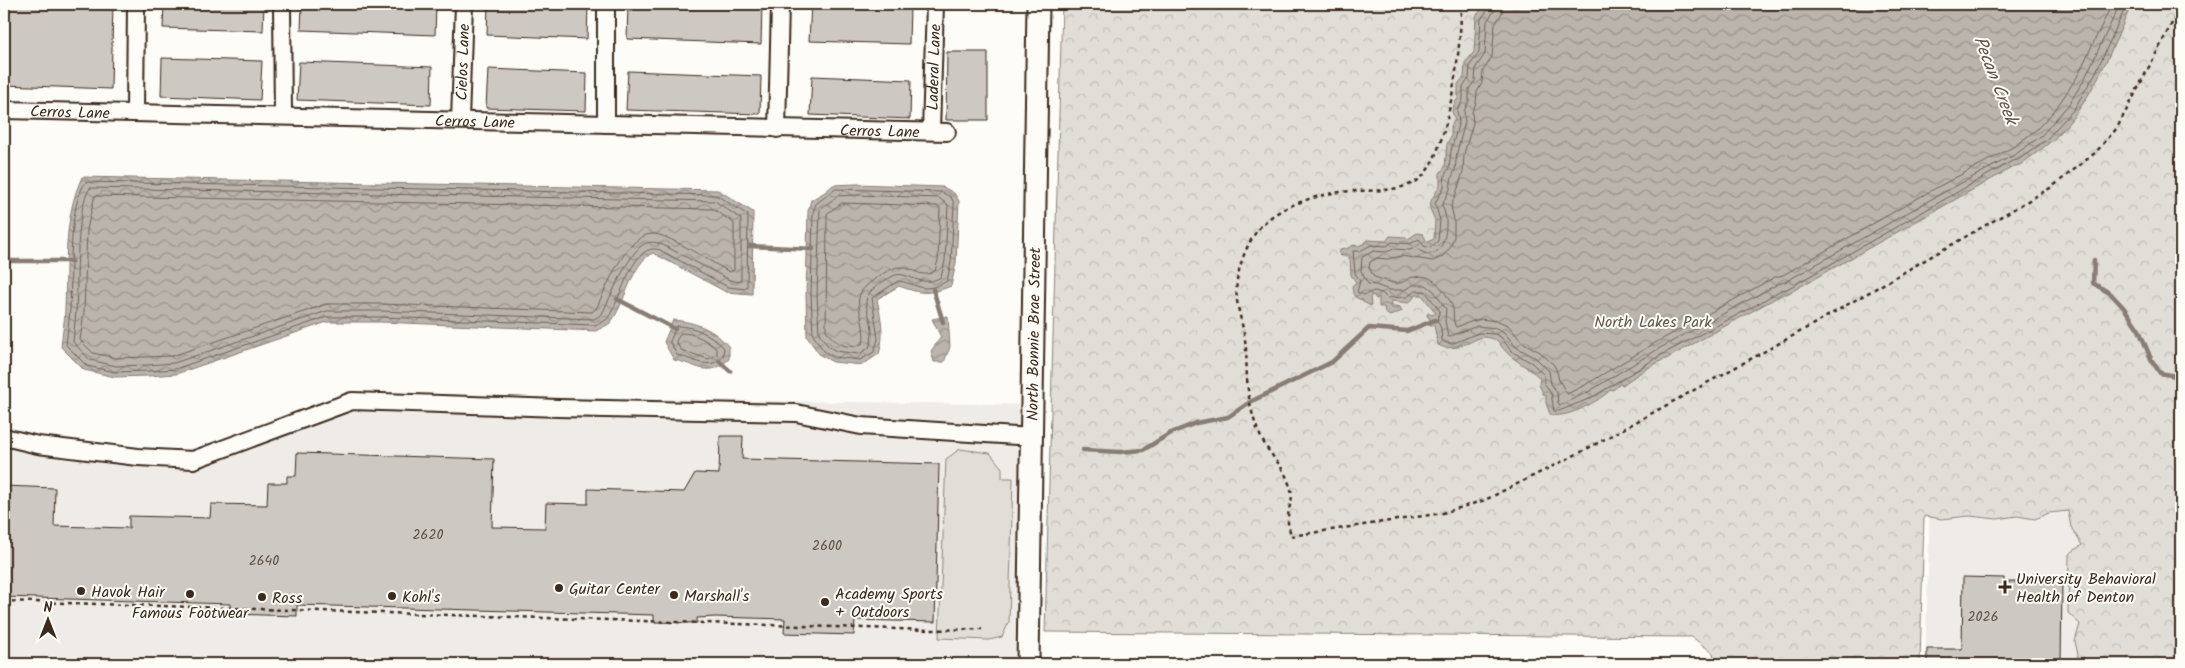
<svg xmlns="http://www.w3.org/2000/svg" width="2185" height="668" font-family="Kalam,sans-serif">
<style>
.built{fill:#efece7}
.grass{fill:#e1ded7;stroke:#8e847a}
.forest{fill:url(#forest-crowns);stroke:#8e847a}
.water{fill:url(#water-waves);stroke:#887d74}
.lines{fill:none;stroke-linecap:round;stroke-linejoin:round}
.shore{stroke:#6e6157;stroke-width:1}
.stream{stroke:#887d74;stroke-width:4.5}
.building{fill:#cdc8c2;stroke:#3b2a1e}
.minor-casing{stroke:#3b2a1e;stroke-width:20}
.major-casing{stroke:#3b2a1e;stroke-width:25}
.path{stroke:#3b2a1e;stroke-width:2.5;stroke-dasharray:4 4;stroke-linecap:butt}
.minor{stroke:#fdfcf7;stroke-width:16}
.major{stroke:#fdfcf7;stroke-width:21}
.poi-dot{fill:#3b2a1e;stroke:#fdfcf7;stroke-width:2}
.labels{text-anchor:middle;stroke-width:4;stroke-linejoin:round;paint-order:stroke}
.number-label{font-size:14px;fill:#605247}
.street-label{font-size:16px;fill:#3b2a1e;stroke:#fdfcf7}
.park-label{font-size:16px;fill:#64574c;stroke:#fdfcf7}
.poi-label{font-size:16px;fill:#3b2a1e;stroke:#fdfcf7;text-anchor:start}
.water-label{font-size:18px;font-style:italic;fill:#615349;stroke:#fdfcf7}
</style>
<defs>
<pattern id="forest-crowns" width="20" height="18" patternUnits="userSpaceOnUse" patternTransform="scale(1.25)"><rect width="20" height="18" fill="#e1ded7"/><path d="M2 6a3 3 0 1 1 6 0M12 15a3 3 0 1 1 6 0" fill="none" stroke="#c2bfb8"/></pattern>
<pattern id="water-waves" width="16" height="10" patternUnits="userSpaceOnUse" patternTransform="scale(1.25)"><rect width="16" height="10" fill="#bbb4ad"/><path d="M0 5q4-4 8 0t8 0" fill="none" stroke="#99938c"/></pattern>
</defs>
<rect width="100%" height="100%" fill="#fdfcf7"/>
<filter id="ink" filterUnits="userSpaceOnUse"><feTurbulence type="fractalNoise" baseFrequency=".02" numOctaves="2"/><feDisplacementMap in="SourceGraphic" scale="10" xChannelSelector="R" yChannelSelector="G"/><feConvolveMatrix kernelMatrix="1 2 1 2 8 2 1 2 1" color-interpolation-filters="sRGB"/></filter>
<g filter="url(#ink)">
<path class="built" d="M343,394l689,11 -12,259h-1016v-233l38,11 103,13 68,-10z
M1930,505l154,5 -2,154h-157z"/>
<path class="grass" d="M960,449l30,4 12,15v10h11l-4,144 -7,15 -13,3 -50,-2 7,-179z"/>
<path class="forest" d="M1062,4h1119v660h-107l4,-9 -3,-14 5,-17 -12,-11 1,-59 13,-9 -11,-18 -3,-16 -19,2 -14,6 -18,-3 -20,3 -28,-3 -27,3 -18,-3 -4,148h-205l-2,-11 -21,-16 -647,-5z"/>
<path class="water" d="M1486,4h647l-1,2 -3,-1 1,3c-20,45 -37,90 -71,126 -12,12 -26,21 -39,31l-5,1 -228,128h-4l-117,65c-7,1 -36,20 -43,26l-3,-1 -7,6 -2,-1c-9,11 -48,32 -61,25l-4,-11v-8l-3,-1 -4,-10 1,-6c-15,-14 -32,-19 -42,-37 -20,-10 -23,3 -38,4l-1,2 -13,1 -8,-3 -4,-20h-4l1,-5 -4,-4 1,-3 4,2 4,-2 -14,-18h-6l-7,8 -18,-2 -1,4 10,2 2,4 -12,5 -5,-3 -1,-6h-5v-10l-3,2 -3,-4 -3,2 1,9 -8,-4v-2c-10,-2 -10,-5 -11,-14l4,-4 -5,-7 -1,-16 -4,-3h-5l-3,-4 5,-4 3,1 8,-4 4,1 7,-3 2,-3 19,1 4,-5 16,1 2,2 9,-6 6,1 4,8 7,-3 1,-19 -5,-11 1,-8 9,-16v-12l5,-6 2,-23 4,-8v-10l4,-7 -3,-7 3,-10 3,-3v-15l6,-7 1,-14 9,-11 2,-36z
M82,177l636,13 35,22 -1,82 -26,-2 -73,-39c-21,8 -29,55 -43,70 -3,3 -10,5 -14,8l-216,-9h-53l-151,52 -28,2 -33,1 -31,-7 -23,-23c1,-13 4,-26 4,-39 2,-44 -2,-90 17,-131z
M857,184l86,3 11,6 5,8 -3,62 -5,23c-22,9 -30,8 -52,0l-22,13c4,20 8,35 2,55l-17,11 -29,-3 -13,-7 -13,-18 -1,-42 2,-84 3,-11 14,-8 8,-7z
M948,316l2,31 -6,15h-10l-3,-11 10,-14 -9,-18z
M673,320c23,2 41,9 56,27v12c-21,20 -32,5 -55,1l-10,-18z"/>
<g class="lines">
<path class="shore" d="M1490,4l-1,4 -8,11 -2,34 -9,12 -1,14 -6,7v14l-6,11 2,10 -8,30 -2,17 -4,7 -1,12 -9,16 5,17 -2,21 -8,7 -6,-2 -5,-7 -9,5 -18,-2 -5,4 -16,-1 -11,6h-7l2,22 5,8 -3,11 7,3 10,-4 8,2 5,5 20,-1 8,-6h10l15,20 -3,9 4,8 1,12 4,3h8l24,-10 17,1 6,3 10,14 21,12 12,12v8l7,10 3,18h5l32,-13 70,-43 95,-50 25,-15 6,-1 225,-128 6,-1 27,-19 29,-32 21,-35 32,-70
M1496,4l-1,6 -8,11 -2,33 -9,13 -1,14 -6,8v12l-5,10 1,11 -8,30 -2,18 -3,7 -2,12 -8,16c2,5 4,11 4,16 1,18 -7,45 -30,27l-7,2 -15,-1 -8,3 -12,-1 -12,6 -1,14 7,13 8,1 13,5h15l9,-5h13l8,6 12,18 -1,12 3,16 29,-11 19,2 8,4 12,15 20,11 13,13 2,13 6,8 1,11 2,2 28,-13 70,-43 120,-65 7,-2 152,-86 79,-42 25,-18 28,-32 15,-24 36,-76
M1503,4l-1,9 -7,11 -3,33 -9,14 -1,12 -5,9 -1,11 -4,9 1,11 -9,31 -1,18 -6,19 -6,15 3,14v17l-4,11 -8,9 -9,4 -32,-5 -14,3 -10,-1 -7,4 -1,6 5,9c9,2 17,7 26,6 5,-1 9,-6 15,-6 18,-4 27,11 35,24 6,9 1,18 6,26l23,-8 19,2 10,4 14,17 18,10 14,13 3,7 2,8 8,14 18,-9 70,-42 120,-66 8,-2 151,-86 79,-42 23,-17 19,-20 22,-33 35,-73
M86,182l630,13 32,20 -1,71 -2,3 -17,-2 -68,-37c-29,-10 -39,55 -54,70 -3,2 -8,4 -11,5l-215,-8h-53l-152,52 -27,2 -33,1 -28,-6 -21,-21c1,-12 3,-23 4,-35 2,-30 -3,-106 16,-128z
M90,188l625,13 26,18v60l-2,3 -9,-2 -67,-35c-7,-3 -12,-4 -19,-1 -15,8 -34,54 -42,70l-8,5 -214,-8h-53l-153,52 -26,2 -32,1 -26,-6 -17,-18c1,-10 2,-20 3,-31 2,-26 -1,-104 14,-123z
M836,189l105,3 10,5 3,6 -3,59 -4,19c-25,14 -27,3 -49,0l-26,17 6,41 -4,13 -14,8 -26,-3 -10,-6 -11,-16 -2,-40 2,-83 3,-8z
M857,195l82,3 9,7 -3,56 -4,16c-21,13 -34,-8 -48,-1 -52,27 -10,34 -24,72l-10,6 -23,-3 -8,-5 -9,-13 -2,-38 3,-86 18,-13z
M95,196l618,13 21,14v47l-4,2c-16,-8 -59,-36 -75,-38 -28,-3 -49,55 -59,75l-4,3 -211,-8h-54l-155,52 -56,2 -23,-5 -13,-13 4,-28 3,-82z
M842,203l95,3 3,2 -2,52 -3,11c-11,7 -19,0 -29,-3 -10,-3 -17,2 -25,7 -36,22 -18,29 -17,63l-1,5c-15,9 -30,-1 -37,-13l1,-116z
M677,326c18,0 35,9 47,22l-1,9c-14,14 -30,2 -46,-2l-7,-13z
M681,333c13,0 27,7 36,17v5l-9,4 -27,-9 -5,-8z"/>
<path class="stream" d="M749,246l64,3
M2094,260l-1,23 18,11 13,14 15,22 12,29 9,14 21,4
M4,261h68
M933,289l10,33
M617,299l58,30
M719,361l11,10
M1083,450l37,2 23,-2 28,-17 25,-10 32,-6 22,-15 82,-40 37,-34 38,3 28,-11"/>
</g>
<path class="building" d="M4,4h109l-2,85 -107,-4z
M164,4h100l-1,27 -100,-3z
M302,4h134l-1,31 -134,-5z
M488,4h100l-1,35 -100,-4z
M628,4l134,1 -1,39 -134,-5z
M811,4l99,2 -1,38 -100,-3z
M947,52h41v68h-42z
M162,58l100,3 -2,39 -99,-4z
M299,62l133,5 -1,38 -134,-5z
M488,69l99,4 -1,38 -100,-3z
M628,71l133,5 -1,38 -134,-4z
M812,76l99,4 -1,39 -100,-4z
M720,436h23l-1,23 197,5 -4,158 -80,-2 -1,15 -70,-2 1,-14 -70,-2 -18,1v5l-43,-1v-7l-357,-10v11l-67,-2v-10l-226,-7v-111l51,2 -1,38 75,2v-12l81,2 1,-14 56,1 1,-22h19v-7h9l1,-23 197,6 -2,68 53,1 1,-25 42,1v-15l96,3 11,-19 24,1z
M1963,577l41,1v4h58l-1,82h-134v-15h35z"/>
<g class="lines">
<g class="minor-casing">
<g id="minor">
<path d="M282,4l1,112"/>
<path d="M606,4v120"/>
<path id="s1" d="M4,110l943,22"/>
<path d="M135,112l1,-108"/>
<path id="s2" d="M460,120l4,-116"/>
<path d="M777,129l3,-125"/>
<path id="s3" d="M931,131l4,-127"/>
<path d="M4,437l34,8 100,12 55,3 159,-59 206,7 238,5 65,13 171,11"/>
</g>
</g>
<g class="major-casing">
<g id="major">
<path id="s4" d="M1028,664l10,-660"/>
</g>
</g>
<path class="path" d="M1461,4c1,36 -12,161 -46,178 -25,13 -55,6 -82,11 -21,4 -53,14 -69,30 -14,13 -24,38 -27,57 -3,23 5,38 8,60 2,12 1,25 2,37 1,22 6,47 17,66 7,13 19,23 24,38 8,20 1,19 0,36 -1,6 2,13 3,19l152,-23 42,-13 98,-49 215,-118 254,-146 43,-34 22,-25 64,-122
M4,601l927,29 51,-1"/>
<use href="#minor" class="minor"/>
<use href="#major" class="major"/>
</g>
</g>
<g class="poi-dot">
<path d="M2002.5 579.5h5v5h5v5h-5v5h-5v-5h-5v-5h5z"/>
<circle cx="559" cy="588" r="5"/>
<circle cx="81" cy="591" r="5"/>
<circle cx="190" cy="594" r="5"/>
<circle cx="674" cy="595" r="5"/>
<circle cx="392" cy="596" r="5"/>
<circle cx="262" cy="597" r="5"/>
<circle cx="825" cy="602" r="5"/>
</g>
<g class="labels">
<g class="number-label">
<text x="428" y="539">2620</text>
<text x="827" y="550">2600</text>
<text x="264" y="565">2640</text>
<text x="1983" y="621">2026</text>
</g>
<g class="street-label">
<text dy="6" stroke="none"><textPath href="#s2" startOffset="58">Cielos Lane</textPath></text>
<text dy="6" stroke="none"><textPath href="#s3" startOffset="64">Laderal Lane</textPath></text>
<text dy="6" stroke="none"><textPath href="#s1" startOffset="66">Cerros Lane</textPath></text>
<text dy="6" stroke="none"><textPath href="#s1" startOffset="471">Cerros Lane</textPath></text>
<text dy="6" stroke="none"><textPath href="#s1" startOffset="876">Cerros Lane</textPath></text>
<text dy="6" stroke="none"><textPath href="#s4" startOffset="330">North Bonnie Brae Street</textPath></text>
</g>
<g class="park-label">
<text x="1653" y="327">North Lakes Park</text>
</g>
<g class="poi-label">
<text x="2016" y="584">University Behavioral<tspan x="2016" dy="18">Health of Denton</tspan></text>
<text x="569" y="594">Guitar Center</text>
<text x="91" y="597">Havok Hair</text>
<text x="835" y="599">Academy Sports<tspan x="835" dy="18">+ Outdoors</tspan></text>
<text x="684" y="601">Marshall's</text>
<text x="402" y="602">Kohl's</text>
<text x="272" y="603">Ross</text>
<text x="190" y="618" text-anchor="middle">Famous Footwear</text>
</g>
<g class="water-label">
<text transform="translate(1996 80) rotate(69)" y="6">Pecan Creek</text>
</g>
</g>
<rect width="2185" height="668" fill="none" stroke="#fdfcf7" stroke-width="20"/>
<rect x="10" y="10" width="2165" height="648" fill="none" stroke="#3b2a1e" stroke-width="2" filter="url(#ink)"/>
<g transform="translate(48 620)" stroke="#fdfcf7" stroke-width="4" paint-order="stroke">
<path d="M0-4L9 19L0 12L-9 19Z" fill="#3b2a1e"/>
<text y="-8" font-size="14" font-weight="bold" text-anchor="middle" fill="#3b2a1e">N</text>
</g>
</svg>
